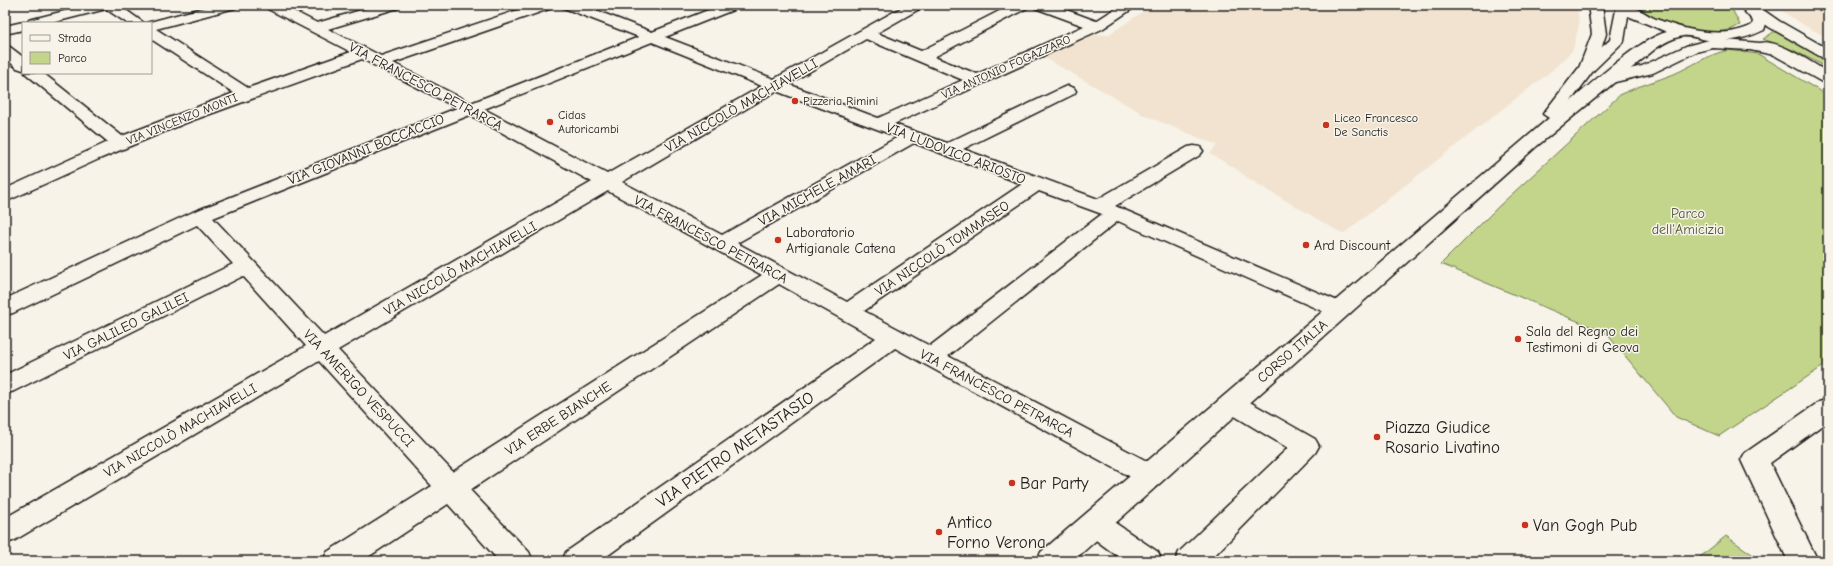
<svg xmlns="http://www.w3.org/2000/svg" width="1833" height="566" font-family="'Comic Neue',sans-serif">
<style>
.built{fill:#f1e3cf}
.green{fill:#c2d58a;stroke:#6f7853}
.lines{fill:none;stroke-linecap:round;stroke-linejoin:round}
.minor-casing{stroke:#1c1c1c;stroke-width:3}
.tertiary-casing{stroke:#1c1c1c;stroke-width:3}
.secondary-casing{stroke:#1c1c1c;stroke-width:3}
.minor{fill:#f7f3e8;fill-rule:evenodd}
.tertiary{fill:#f7f3e8;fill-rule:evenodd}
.secondary{fill:#f7f3e8;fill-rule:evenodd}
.poi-dot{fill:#c8321e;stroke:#f7f3e8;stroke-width:1.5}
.labels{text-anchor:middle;stroke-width:3;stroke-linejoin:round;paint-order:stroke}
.far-street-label{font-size:12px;fill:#1c1c1c;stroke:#f7f3e8}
.far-poi-label{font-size:12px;fill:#1c1c1c;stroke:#f7f3e8;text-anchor:start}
.street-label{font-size:14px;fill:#1c1c1c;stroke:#f7f3e8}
.park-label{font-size:14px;fill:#4e543d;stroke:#f7f3e8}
.poi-label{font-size:14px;fill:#1c1c1c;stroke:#f7f3e8;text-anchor:start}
.near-poi-label{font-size:17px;fill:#1c1c1c;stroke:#f7f3e8;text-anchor:start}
.near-street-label{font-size:17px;fill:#1c1c1c;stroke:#f7f3e8}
</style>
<rect width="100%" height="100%" fill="#f7f3e8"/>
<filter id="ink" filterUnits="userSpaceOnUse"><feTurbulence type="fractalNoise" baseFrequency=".025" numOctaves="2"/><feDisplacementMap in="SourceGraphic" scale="8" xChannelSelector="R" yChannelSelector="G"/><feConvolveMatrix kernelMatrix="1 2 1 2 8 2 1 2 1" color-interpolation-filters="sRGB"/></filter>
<g filter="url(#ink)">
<path class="built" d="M1153,5h424l2,19 -6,26 -23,22 -207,162 -94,-55 -14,-11 -25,-14 7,-9 -78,-32 1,-1 -97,-55 48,-23 17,1z
M1773,5h55v33l-26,-14z"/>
<path class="green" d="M1638,5h92l10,20c-3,1 -7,4 -11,5 -19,5 -72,-3 -87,-17 -2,-2 -3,-6 -4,-8z
M1775,31l53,30v7l-35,-18 -30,-11z
M1728,50l30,4 70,42v267l-109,73 -43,-19 -70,-84 -165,-69 58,-58 122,-112c17,-8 35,-13 53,-20 18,-8 33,-19 54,-24z
M1726,536l36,25h-67z"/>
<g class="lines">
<g class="minor-casing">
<path id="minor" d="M88,5h31l25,18h-17l-21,-14 -55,14h-28v7l-18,4v-8l18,-4 4,1 2,-3z
M214,5h23l-2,3 -79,21 92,59 103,-36 -85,-44 -2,-3h18l35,18 61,-18h22l-2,3 -70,21 53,27 152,-51h21l-2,3 -159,55 78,40 168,-66 -75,-29 -2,-3h20l70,27 69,-27h19l-2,3 -73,29 109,42 132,-74h17l-2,3 -44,25 44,18 90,-46h18l-2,3 -93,49 43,17 107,-48 -49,-18 -2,-3h20l43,16 25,-16h17l-36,24 -208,95 53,19 115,-55 6,-2 6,2 2,3 -2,3 -111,55 135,50 90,-52 6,-1 6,1 3,4 -3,4 -85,51 232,99 3,5 -3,5 -8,2 -8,-2 -213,-94 -170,135 212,112 4,7 -4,7 -10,3 -10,-3 -245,-134 -295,213h-38l4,-9 310,-214 -97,-54 -309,206 59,62 4,9h-34l-51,-57 -86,57h-39l4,-9 105,-66 -113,-125 -304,179 -10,4v-26l301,-172 -63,-70 -229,115 -9,3v-19l228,-111 -36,-39 -184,88 -8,2v-16l188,-87 264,-104 -95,-49 -174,63 -89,37 -94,43v-13l103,-47 -83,-69h18l79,63 112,-43 -83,-54v-16h-5zM866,39l97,41 -85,38 -90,-34zM652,42l110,44 -155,88 -123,-65zM776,91l122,46 -176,98 -100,-53zM470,115l122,67 -268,154 -111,-118zM914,143l108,41 -175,118 -110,-59zM608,191l154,84 -309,197 -115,-122zM1039,191l63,23 -172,132 -66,-35z
M1588,5h14l4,29 -11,34 -2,3h-12l-2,-3 13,-34z
M5,45l5,2 13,10v13l-6,-2 -12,-10z
M1232,394l9,3 74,42 4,7 -4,7 -106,108h-34l4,-9 109,-104 -65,-39 -4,-6 4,-6z
M1828,399v22l-58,42 48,98h-30l-47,-101 4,-7 74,-51z
M1095,512l10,4 53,36 4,9h-38l-39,-29 -5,-8 5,-8z"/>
</g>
<g class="tertiary-casing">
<path id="tertiary" d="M1740,5h16l23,16 49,28v11l-5,-2 -54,-31z
M1713,39l47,4c17,-5 53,21 68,29v12l-6,-2 -48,-27 -24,-5 -37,-2 -17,4 -43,21 -46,11 -6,-2 -2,-3 2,-3 41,-10 44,-20z"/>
</g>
<g class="secondary-casing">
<path id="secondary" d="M1617,5c4,0 9,-1 12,0 6,1 19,11 27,14 29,11 68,21 96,6l1,-4 -14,-16h15l13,16 -3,9c-18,9 -37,13 -57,10 -7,-1 -17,-5 -24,-4 -11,2 -19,7 -28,13l-118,97 -464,415h-36l4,-9 508,-434 -6,-4 3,-4 35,-45 29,-25zM1628,16l39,16c-26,6 -74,50 -96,69l22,-30 31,-30z"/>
</g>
<use href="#minor" class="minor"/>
<use href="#tertiary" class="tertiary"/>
<use href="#secondary" class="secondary"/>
</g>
</g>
<g class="poi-dot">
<circle cx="795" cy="101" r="4"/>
<circle cx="550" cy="122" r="4"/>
<circle cx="1326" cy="125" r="4"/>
<circle cx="778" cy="240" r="4"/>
<circle cx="1306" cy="245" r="4"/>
<circle cx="1518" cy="339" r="4"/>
<circle cx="1377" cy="437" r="4"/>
<circle cx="1012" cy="483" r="4"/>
<circle cx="1525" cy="525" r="4"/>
<circle cx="939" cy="532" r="4"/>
</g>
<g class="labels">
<g class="far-street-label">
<text transform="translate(1006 67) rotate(-24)" y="4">VIA ANTONIO FOGAZZARO</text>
<text transform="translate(182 119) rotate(-22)" y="4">VIA VINCENZO MONTI</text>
</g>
<g class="far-poi-label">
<text x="803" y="105">Pizzeria Rimini</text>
<text x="558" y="119">Cidas<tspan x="558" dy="14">Autoricambi</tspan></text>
<text x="1334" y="122">Liceo Francesco<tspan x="1334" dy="14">De Sanctis</tspan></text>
</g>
<g class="street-label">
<text transform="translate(426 86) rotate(28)" y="5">VIA FRANCESCO PETRARCA</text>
<text transform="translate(741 105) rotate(-30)" y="5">VIA NICCOLÒ MACHIAVELLI</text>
<text transform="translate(366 149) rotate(-22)" y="5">VIA GIOVANNI BOCCACCIO</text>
<text transform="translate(956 153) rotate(21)" y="5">VIA LUDOVICO ARIOSTO</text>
<text transform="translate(817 190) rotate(-29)" y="5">VIA MICHELE AMARI</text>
<text transform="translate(711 239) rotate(28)" y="5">VIA FRANCESCO PETRARCA</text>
<text transform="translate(942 248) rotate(-34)" y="5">VIA NICCOLÒ TOMMASEO</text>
<text transform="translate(460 268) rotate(-30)" y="5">VIA NICCOLÒ MACHIAVELLI</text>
<text transform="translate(126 326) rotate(-26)" y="5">VIA GALILEO GALILEI</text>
<text transform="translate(1292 351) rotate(-41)" y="5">CORSO ITALIA</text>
<text transform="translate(359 388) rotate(47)" y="5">VIA AMERIGO VESPUCCI</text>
<text transform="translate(997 393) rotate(28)" y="5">VIA FRANCESCO PETRARCA</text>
<text transform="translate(558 418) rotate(-33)" y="5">VIA ERBE BIANCHE</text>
<text transform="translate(180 430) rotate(-30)" y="5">VIA NICCOLÒ MACHIAVELLI</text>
</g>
<g class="park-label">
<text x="1688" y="218">Parco<tspan x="1688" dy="16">dell'Amicizia</tspan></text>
</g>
<g class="poi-label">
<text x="786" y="237">Laboratorio<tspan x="786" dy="16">Artigianale Catena</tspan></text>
<text x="1314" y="250">Ard Discount</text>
<text x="1526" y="336">Sala del Regno dei<tspan x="1526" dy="16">Testimoni di Geova</tspan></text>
</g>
<g class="near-poi-label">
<text x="1385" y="433">Piazza Giudice<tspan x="1385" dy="20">Rosario Livatino</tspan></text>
<text x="1020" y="489">Bar Party</text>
<text x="947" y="528">Antico<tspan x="947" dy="20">Forno Verona</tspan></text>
<text x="1533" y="531">Van Gogh Pub</text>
</g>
<g class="near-street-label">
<text transform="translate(735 449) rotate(-35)" y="6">VIA PIETRO METASTASIO</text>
</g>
</g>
<rect width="1833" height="566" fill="none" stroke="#f7f3e8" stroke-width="20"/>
<rect x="10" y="10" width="1813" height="546" fill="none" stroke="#1c1c1c" stroke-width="1.5" filter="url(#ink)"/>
<rect x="22" y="22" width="130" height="52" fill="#f7f3e8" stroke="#9f9d96"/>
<rect x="30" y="35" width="20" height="6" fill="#f7f3e8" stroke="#9f9d96"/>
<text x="58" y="42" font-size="12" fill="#1c1c1c">Strada</text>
<rect x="30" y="52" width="20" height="12" fill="#c2d58a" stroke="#9f9d96"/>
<text x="58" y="62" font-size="12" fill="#1c1c1c">Parco</text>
</svg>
